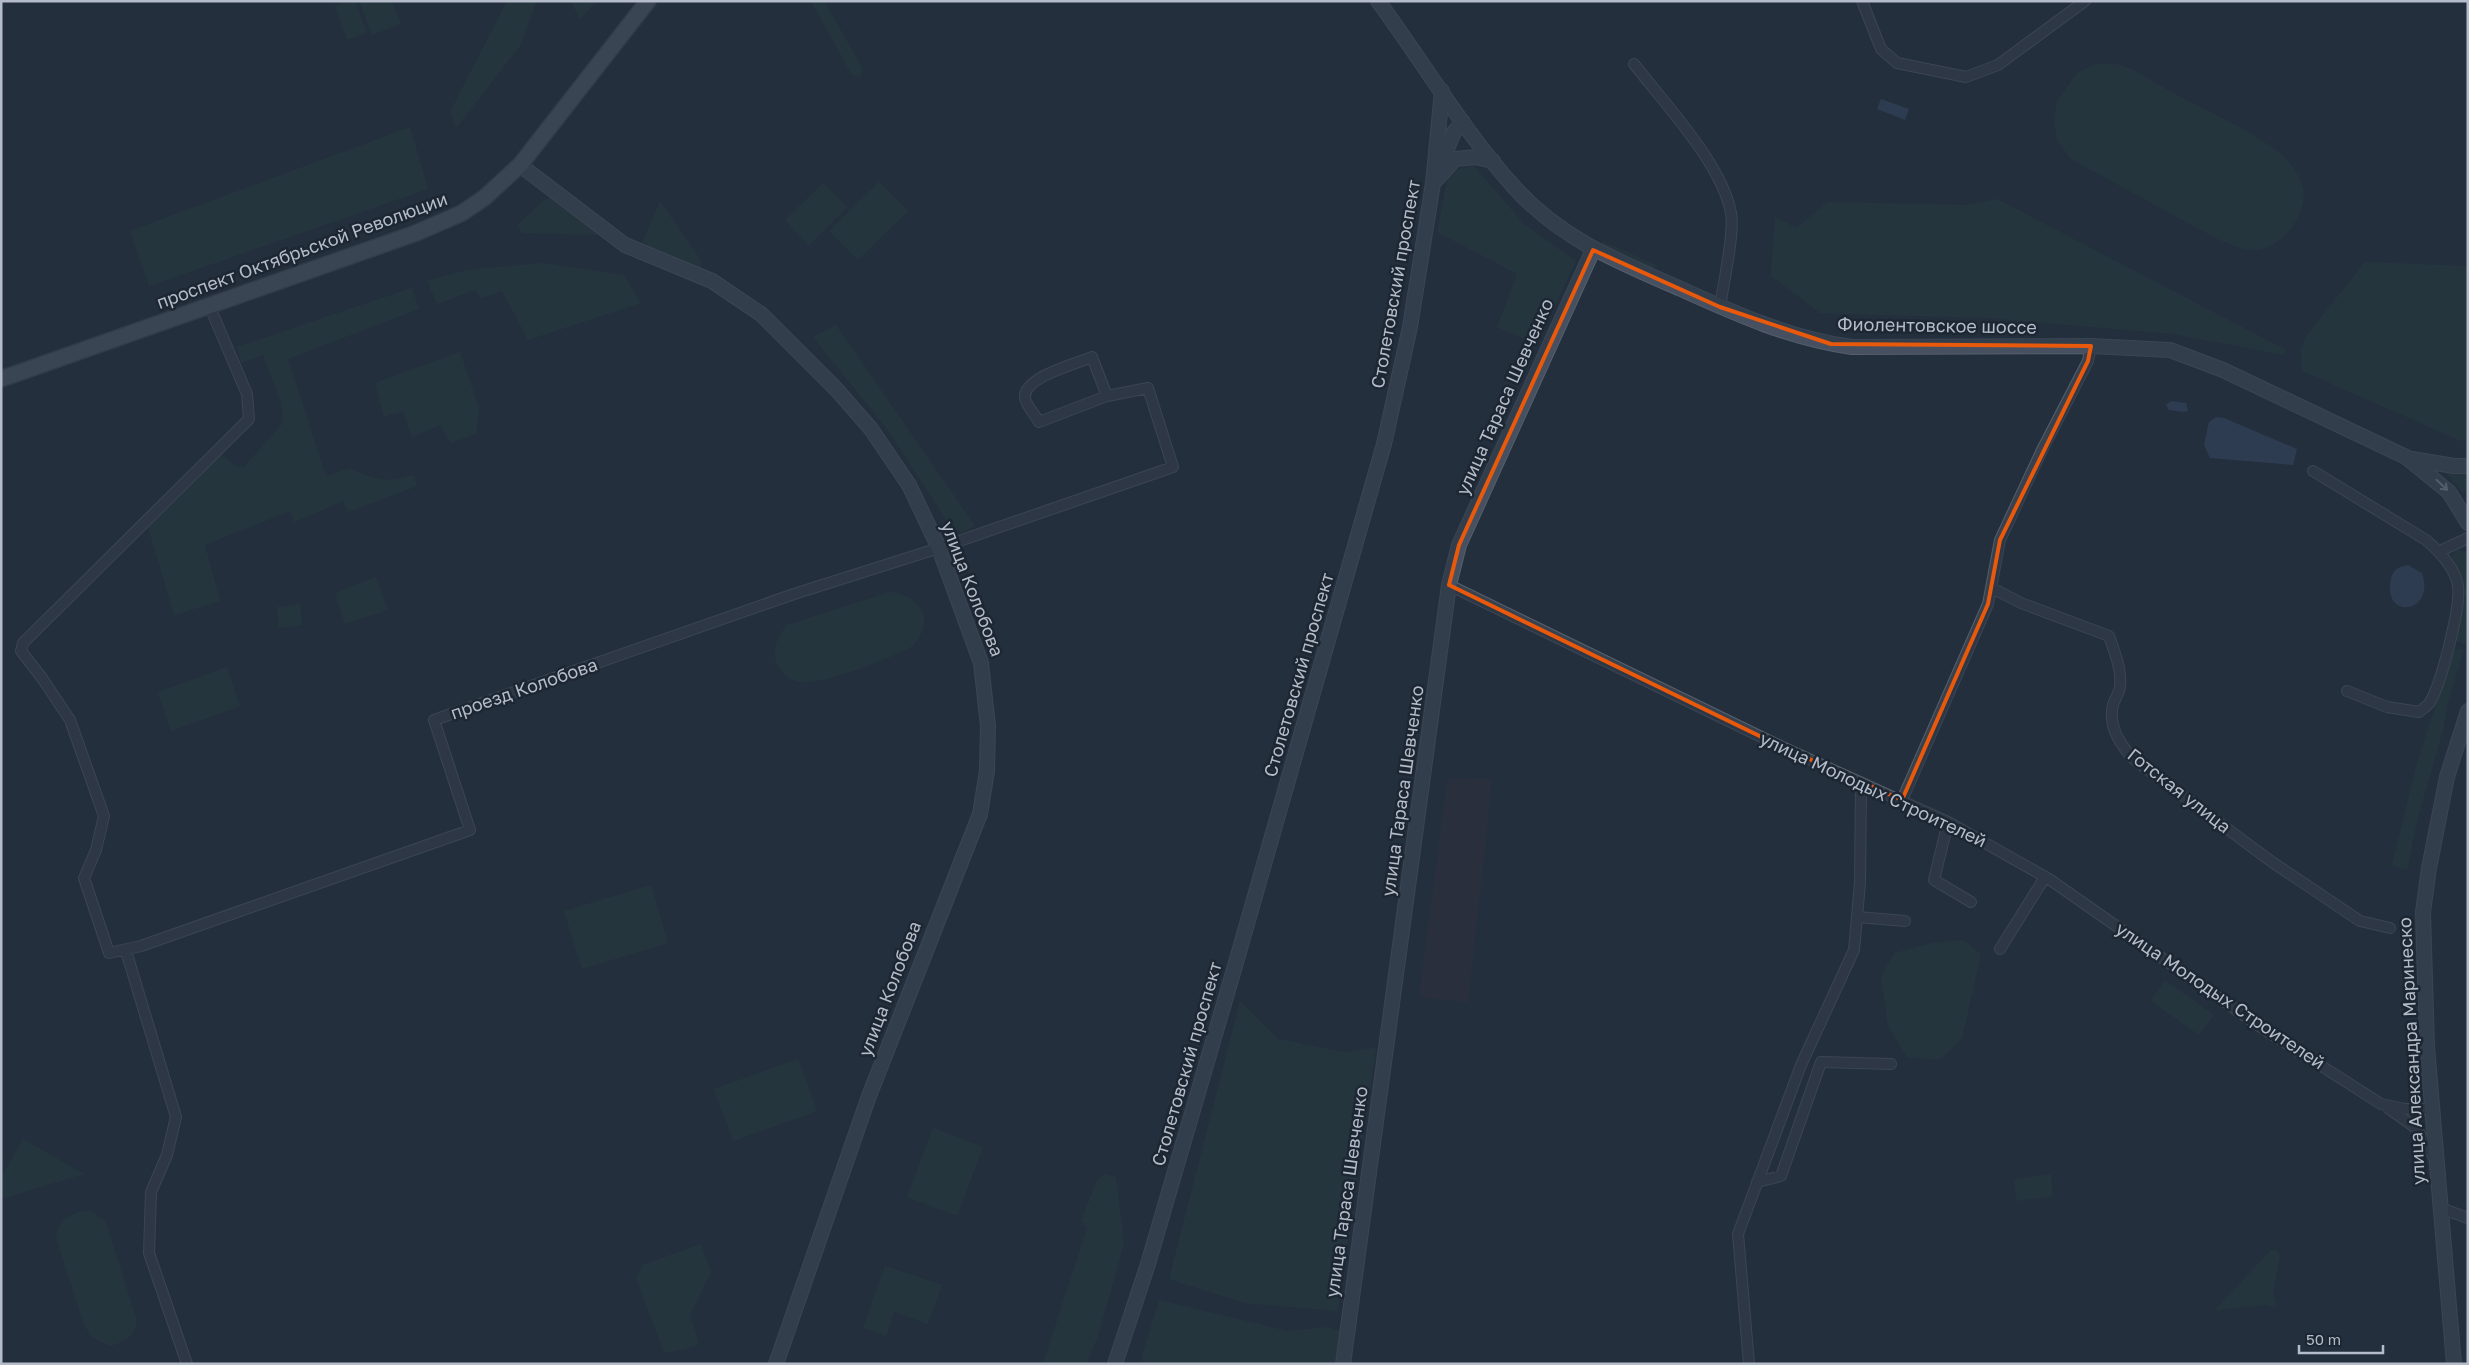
<svg xmlns="http://www.w3.org/2000/svg" width="2469" height="1365" font-family="'Golos Text',sans-serif">
<style>
.medical{fill:#32303f}
.green{fill:#263c3f}
.water{fill:#394c67}
.lines{fill:none;stroke-linecap:round;stroke-linejoin:round}
.street-casing{stroke:#565f6c;stroke-width:12}
.secondary-casing{stroke:#565f6c;stroke-width:16}
.primary-casing{stroke:#414a57;stroke-width:18}
.street{stroke:#38414e;stroke-width:10}
.secondary{stroke:#465061;stroke-width:14}
.primary{stroke:#56606e;stroke-width:15}
.oneway{stroke:#8e96a5}
.marked{fill:none;stroke:#e8590c;stroke-width:4;stroke-linejoin:round}
.labels{text-anchor:middle;stroke-width:5;stroke-linejoin:round;paint-order:stroke}
.street-label{font-size:18px;fill:#b4bcc9;stroke:#1d2633}
</style>
<rect width="100%" height="100%" fill="#242f3e"/>
<path class="medical" d="M1448,778l44,1 -24,223 -49,-5z"/>
<path class="green" d="M348,1h7l12,32 -20,7 -12,-34z
M359,1h33l9,23 -29,11z
M507,1h30l-17,45 -64,82 -6,-16z
M571,1h25l-16,19z
M811,1h13l39,68 -3,8 -8,-2z
M2096,64c9,0 19,-1 27,2 18,6 36,20 54,29 32,17 67,32 96,53 12,8 21,19 27,32 14,27 -16,69 -45,70 -13,0 -24,-6 -36,-10l-148,-81 -14,-19 -3,-19 3,-20 20,-28z
M410,127l18,62 -279,97 -19,-55z
M1474,166l51,59 51,36 -39,83 -40,-17 20,-53 -80,-42 12,-61z
M879,182l29,29 -50,49 -29,-29z
M823,183l24,24 -38,38 -24,-25z
M551,197l3,2 46,36 -77,-2 -3,-3 -2,-6 26,-24z
M1997,199l289,151 -2,5 -110,-21 -187,-16 -167,-5 -49,-37 4,-59 21,11 32,-26 137,3z
M660,201l43,62 -4,7 -58,-25z
M1603,241l55,25 -10,5 -48,-22z
M2365,262l103,4v174l-7,1 -159,-70 -1,-22 6,-14z
M542,263l82,12 17,28 -113,37 -26,-49 -21,7 -6,-8 -38,14 -10,-23 40,-11z
M412,288l7,21 -131,50 38,117 24,-8c28,13 33,15 64,7l3,11 -69,26 -5,-11 -49,21 -4,-11 -85,34 15,56 -46,14 -26,-88 72,-73 15,12 8,2 40,-45 -2,-21 -18,-47 -22,8 -4,-16z
M836,325l139,201 -14,7 -12,-9 -62,-95 -74,-92z
M460,352l19,56 -3,26 -25,9 -11,-18 -28,12 -9,-26 -19,6 -9,-34z
M2445,472h23v14l-4,8z
M2457,550l11,2v92l-15,-3 9,-50 -10,-35z
M376,577l12,33 -43,14 -10,-31z
M890,592c34,4 46,32 20,56 -26,12 -83,36 -110,34 -10,-1 -19,-9 -23,-18 -6,-16 1,-27 10,-39z
M300,604l2,21 -23,3 -2,-21z
M2454,649l10,1 -16,51 -4,26 -26,90 -11,53 -15,-4 25,-103z
M227,667l13,39 -69,25 -13,-39z
M651,885l17,58 -86,26 -18,-58z
M1963,940l18,14 -19,85 -23,21 -32,-3 -19,-31 -7,-50 14,-23 37,-10z
M2165,980l49,35 -15,20 -48,-34z
M1240,1001l38,38 66,13 32,-4 -38,263 -94,-8 -75,-24z
M798,1059l19,52 -84,30 -19,-52z
M933,1128l50,19 -26,69 -50,-19z
M23,1139l61,35 -83,25v-21z
M1105,1174l11,3 8,67 -26,92 -12,28h-43l44,-136 -6,-7 16,-41z
M2051,1174l2,22 -36,5 -3,-22z
M83,1211l9,1 14,10 30,96c2,17 -12,24 -26,28l-18,-9 -8,-12 -28,-87c2,-16 12,-24 27,-27z
M701,1244l10,28 -21,43 8,27 -2,4 -28,7 -5,-3 -27,-72 7,-13z
M2271,1250h5l4,5 -7,37 4,16 -12,-3 -50,5z
M885,1266l57,19 -14,39 -34,-12 -8,24 -23,-8z
M1159,1300l129,31 41,-4 11,4 -5,33 -192,-1 -1,-7z"/>
<path class="water" d="M1881,99l28,10 -4,11 -28,-11z
M2171,401l15,2 2,7 -3,2 -16,-2 -3,-5z
M2216,417l8,1 73,31 -4,16 -83,-7 -6,-13 5,-23z
M2408,565l14,8c14,41 -40,48 -31,6 2,-10 8,-12 17,-14z"/>
<g class="lines">
<g class="street-casing">
<path id="street" d="M1862,1l19,48 16,14 69,14 32,-12 87,-64
M1634,64c31,40 88,100 97,149 4,19 -8,72 -11,94
M209,305l38,89 2,25 -226,224 -2,8 21,27 28,42 34,96 -8,34 -12,28 25,75 32,-7 329,-116 -36,-110 360,-126 145,-46 234,-81 -25,-79 -41,8 -15,-39c-16,7 -69,20 -67,41 1,7 10,17 14,24l68,-26
M2313,471l113,69c13,11 29,28 32,46 3,21 -17,98 -28,116 -2,4 -8,7 -11,10l-32,-5 -40,-16
M2440,551l28,-13
M1449,585l331,161 168,76 101,57 213,149 119,76 24,5h27
M1992,588l29,15 88,33c5,15 13,33 11,50 0,6 -5,12 -7,19 -5,21 6,37 19,53l140,104 88,59 30,7
M1902,800l86,-196 12,-64 42,-90 46,-89 3,-15
M1948,822l-14,58 37,22
M1857,917l48,4
M2000,949l45,-72
M126,951l50,166 -9,38 -16,37 -2,61 38,111
M2388,1108l28,20 19,31
M1757,1182l24,-6 40,-114 70,2
M2440,1208l28,10
M1749,1364l-11,-130 63,-169 53,-115 6,-67 1,-98"/>
</g>
<g class="secondary-casing">
<path id="secondary" d="M1378,1c46,62 85,130 137,187 46,51 104,74 166,101 55,25 111,50 171,58l239,-1 79,4 53,20 183,87 43,35 19,31
M520,165l105,80 87,36 49,33 76,76 34,39 38,56 30,63 42,115 7,63 -1,45 -7,43 -111,282 -93,268
M1440,166l14,-34 9,-10
M1433,183l22,-24 21,-2 17,4
M2412,459l42,7h14
M1115,1364l33,-100 87,-298 149,-522 26,-117 23,-144 9,-92
M1343,1364l106,-779 10,-40 134,-295
M2454,1364l-27,-317 -4,-135 6,-44 18,-91 21,-66"/>
</g>
<g class="primary-casing">
<path id="primary" d="M1,379l415,-146 46,-20 22,-15 36,-33 128,-164"/>
</g>
<use href="#street" class="street"/>
<use href="#secondary" class="secondary"/>
<use href="#primary" class="primary"/>
</g>
<defs><path id="oneway-shaft" d="M-6 0H5M1.5-3L5.5 0L1.5 3" fill="none" stroke-width="1.6" stroke-linecap="round" stroke-linejoin="round" transform="scale(1.25)"/></defs>
<use class="oneway" href="#oneway-shaft" transform="translate(2442 485) rotate(43)"/>
<path d="M0 0H2469V1365H0ZM1593,250l127,57 111,37 260,2 -3,15 -88,179 -12,64 -86,196 -122,-54 -331,-161 10,-40z" fill="#242f3e" fill-opacity=".55" fill-rule="evenodd"/>
<path class="marked" d="M1593,250l127,57 111,37 260,2 -3,15 -88,179 -12,64 -86,196 -122,-54 -331,-161 10,-40z"/>
<g class="labels">
<g class="street-label">
<text transform="translate(302 251) rotate(-20)" y="6">проспект Октябрьской Революции</text>
<text transform="translate(1396 284) rotate(-80)" y="6">Столетовский проспект</text>
<text transform="translate(1937 326) rotate(1)" y="6">Фиолентовское шоссе</text>
<text transform="translate(1505 397) rotate(-66)" y="6">улица Тараса Шевченко</text>
<text transform="translate(972 589) rotate(69)" y="6">улица Колобова</text>
<text transform="translate(1299 675) rotate(-74)" y="6">Столетовский проспект</text>
<text transform="translate(524 689) rotate(-19)" y="6">проезд Колобова</text>
<text transform="translate(1873 790) rotate(25)" y="6">улица Молодых Строителей</text>
<text transform="translate(1403 791) rotate(-82)" y="6">улица Тараса Шевченко</text>
<text transform="translate(2179 791) rotate(38)" y="6">Готская улица</text>
<text transform="translate(890 989) rotate(-69)" y="6">улица Колобова</text>
<text transform="translate(2220 996) rotate(34)" y="6">улица Молодых Строителей</text>
<text transform="translate(2412 1051) rotate(-93)" y="6">улица Александра Маринеско</text>
<text transform="translate(1187 1064) rotate(-74)" y="6">Столетовский проспект</text>
<text transform="translate(1347 1192) rotate(-82)" y="6">улица Тараса Шевченко</text>
</g>
</g>
<rect width="2469" height="1365" fill="none" stroke="#b4bcc9" stroke-width="5"/>
<path d="M2299 1345v8h84v-8" fill="none" stroke="#b4bcc9" stroke-width="2.5"/>
<text x="2306" y="1345" font-size="15" fill="#b4bcc9" stroke="#1d2633" stroke-width="4" paint-order="stroke">50 m</text>
</svg>
